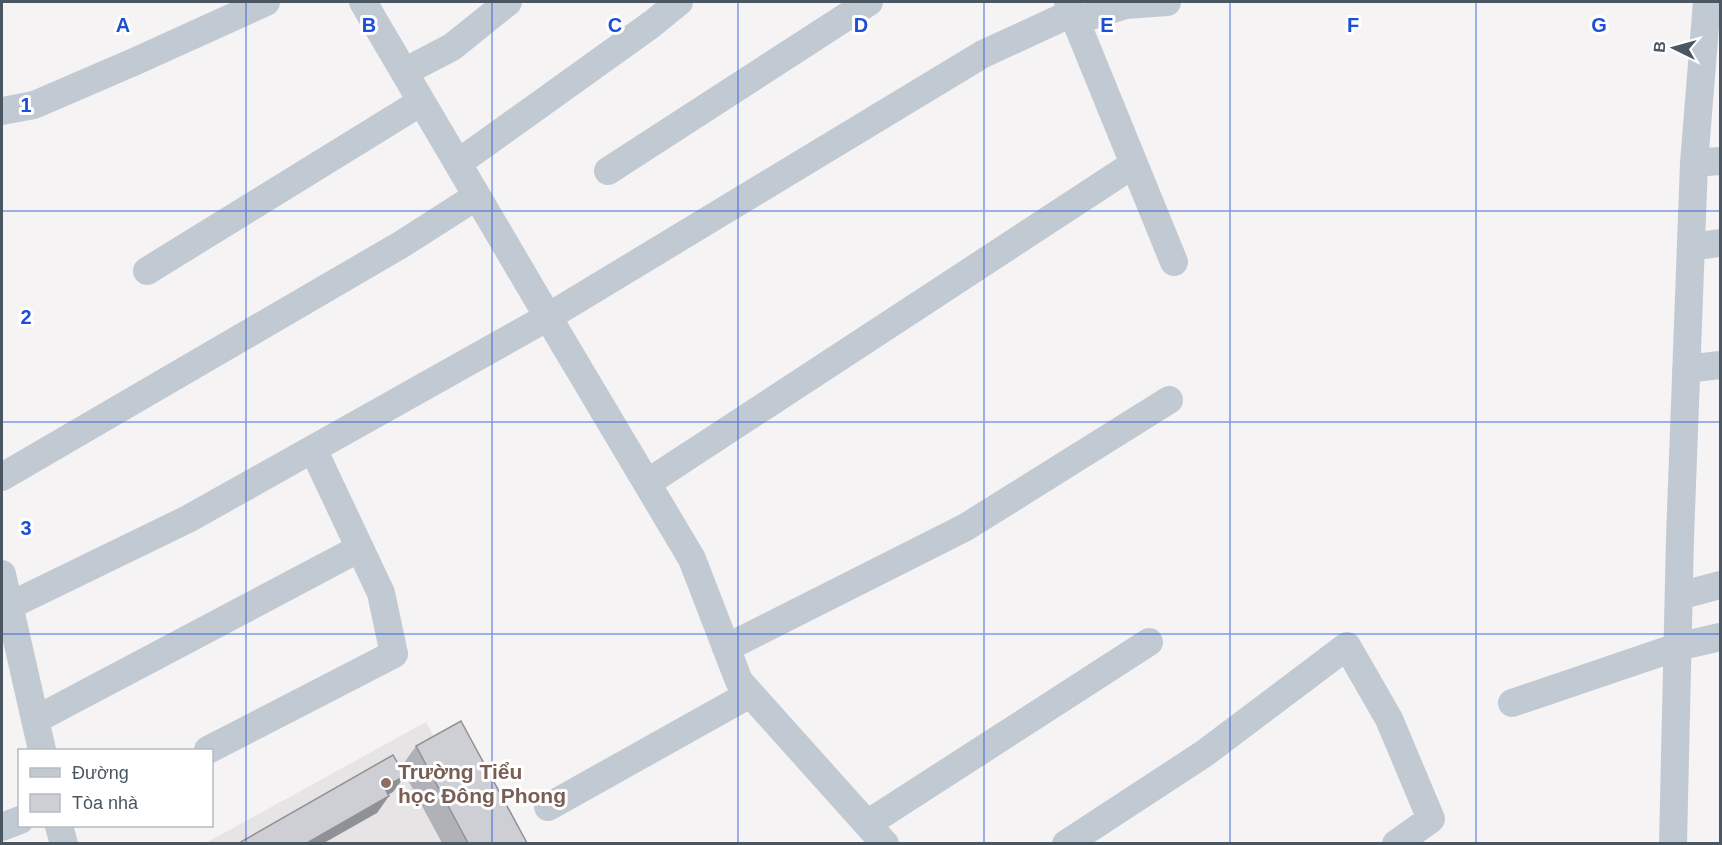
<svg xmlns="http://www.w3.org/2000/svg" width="1722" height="845" viewBox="0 0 1722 845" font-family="Helvetica,sans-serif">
	<rect width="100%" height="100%" fill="#f5f3f3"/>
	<path fill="#e6e4e5" d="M 426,722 L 490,843 L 204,844 Z"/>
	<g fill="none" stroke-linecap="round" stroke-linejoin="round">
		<path stroke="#c1cad2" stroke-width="28" d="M 363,2 L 548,317 L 983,54 L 1072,13
			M 1068,2 L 1174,262
			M 1075,21 L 1126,5 L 1167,2
			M 404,72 L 452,47 L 508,2
			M 2,111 L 34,105 L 136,61 L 266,2
			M 458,163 L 652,24 L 679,2
			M 1694,163 L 1720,161
			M 608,171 L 869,2
			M 1691,247 L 1720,243
			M 147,271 L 421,102
			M 1686,369 L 1720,365
			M 2,477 L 402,244 L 477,196
			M 647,483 L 1134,164
			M 2,574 L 42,750
			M 1679,596 L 1720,585
			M 9,606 L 188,519 L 548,317 L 692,559 L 739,681 L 885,844
			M 726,648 L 966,527 L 1169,400
			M 1512,703 L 1677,647 L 1720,637
			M 35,720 L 360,548
			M 208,750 L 394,654 L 381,593 L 313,449
			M 548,807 L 750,694
			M 867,824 L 1149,642
			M 59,826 L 64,844
			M 2,827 L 20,820
			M 1066,844 L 1205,753 L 1347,646 L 1389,719 L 1431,819 L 1396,844
			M 1673,844 L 1680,538 L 1694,163 L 1707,2"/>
	</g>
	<path fill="#b0b2b7" d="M 416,746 L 527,843 L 442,843 L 401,767 Z"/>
	<path fill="#909195" d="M 405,776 L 393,792 L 372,804 L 384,787 Z
		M 389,796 L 377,813 L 324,843 L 307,843 Z"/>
	<path fill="#cdcfd5" stroke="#909195" stroke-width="1.5" d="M 461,721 L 527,843 L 468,843 L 416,746 Z
		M 393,755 L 405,776 L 384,787 L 389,796 L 307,843 L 239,843 Z"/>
	<path fill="none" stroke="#1d4ed8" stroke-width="1.5" stroke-opacity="0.55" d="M 246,2 L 246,844M 492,2 L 492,844M 738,2 L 738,844M 984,2 L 984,844M 1230,2 L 1230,844M 1476,2 L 1476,844M 2,211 L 1720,211M 2,422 L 1720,422M 2,634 L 1720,634"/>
	<circle fill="#8d6e63" stroke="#fff" stroke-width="2" cx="386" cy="783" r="6"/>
	<g text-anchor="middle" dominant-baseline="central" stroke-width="6" stroke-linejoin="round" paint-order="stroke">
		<g font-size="21" font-weight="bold" fill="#785e54" stroke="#fff" text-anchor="start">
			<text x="398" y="771">Trường Tiểu<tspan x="398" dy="24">học Đông Phong</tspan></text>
		</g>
	</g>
	<g font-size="20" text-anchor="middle" font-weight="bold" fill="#1d4ed8" stroke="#fff" stroke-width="6" stroke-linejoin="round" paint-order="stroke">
		<text x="123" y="32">A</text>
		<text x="369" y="32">B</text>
		<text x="615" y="32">C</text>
		<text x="861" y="32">D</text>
		<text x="1107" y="32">E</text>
		<text x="1353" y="32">F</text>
		<text x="1599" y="32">G</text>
		<text x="26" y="112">1</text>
		<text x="26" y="324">2</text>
		<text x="26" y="535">3</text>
	</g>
	<rect width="1722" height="845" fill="none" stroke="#4a5661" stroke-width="6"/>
	<rect x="18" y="749" width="195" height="78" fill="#ffffff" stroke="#b7bbc0" stroke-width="1.5"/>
	<rect x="30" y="768" width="30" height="9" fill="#c1cad2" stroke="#b7bbc0" stroke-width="1.5"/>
	<text x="72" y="779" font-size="18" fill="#4a5661">Đường</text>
	<rect x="30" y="794" width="30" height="18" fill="#cdcfd5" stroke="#b7bbc0" stroke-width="1.5"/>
	<text x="72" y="809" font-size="18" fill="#4a5661">Tòa nhà</text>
	<g transform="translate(1674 48) rotate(275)" stroke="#ffffff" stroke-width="4.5" paint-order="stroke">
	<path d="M0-4.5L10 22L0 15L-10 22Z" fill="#4a5661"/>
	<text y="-9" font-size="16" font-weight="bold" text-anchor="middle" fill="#4a5661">B</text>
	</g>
</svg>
